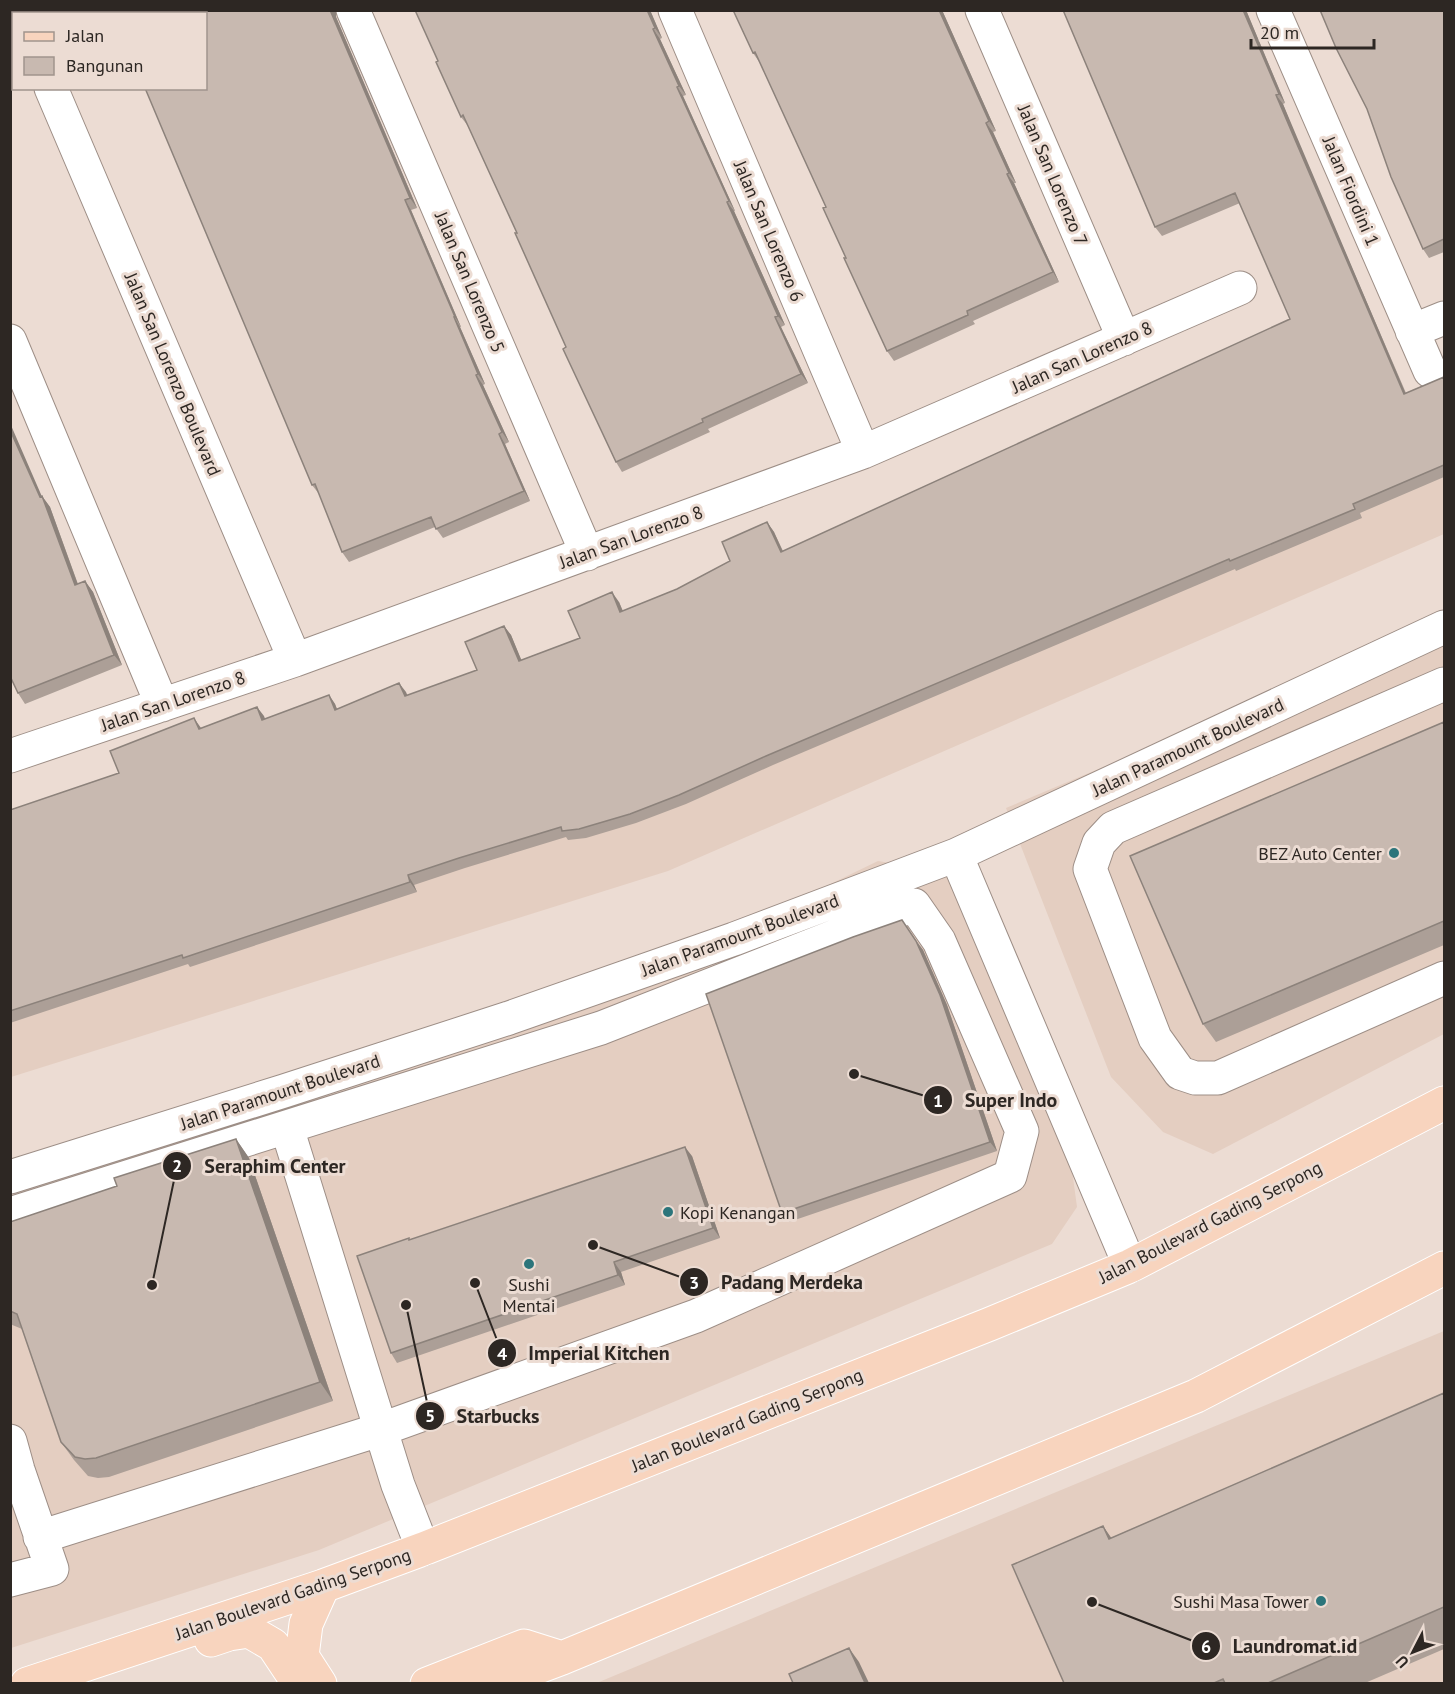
<svg xmlns="http://www.w3.org/2000/svg" width="1455" height="1694" viewBox="0 0 1455 1694" font-family="'PT Sans',sans-serif">
	<rect width="100%" height="100%" fill="#ecdcd3"/>
	<path fill="#e4cec1" d="M 1444,376 L 1444,534 L 668,871 L 11,1077 L 11,919 L 672,711 Z
		M 1444,623 L 1444,1034 L 1213,1154 L 1163,1132 L 1111,1077 L 1006,808 Z
		M 878,861 L 949,873 L 1072,1170 L 1077,1207 L 1052,1244 L 319,1550 L 11,1648 L 10,1170 L 705,945 Z
		M 1444,1331 L 1444,1683 L 595,1684 L 599,1682 Z"/>
	<g fill="none" stroke-linecap="round" stroke-linejoin="round">
		<defs>
			<path id="minor" d="M 18,10 L 19,14
				M 353,10 L 587,554
				M 675,10 L 863,452
				M 982,10 L 1124,339
				M 1273,10 L 1430,371
				M 51,88 L 295,660
				M 1412,331 L 1444,318
				M 10,341 L 162,705
				M 1444,684 L 1113,828 L 1099,843 L 1090,869 L 1155,1038 L 1180,1073 L 1195,1078 L 1218,1078 L 1444,978
				M 10,756 L 295,660 L 863,452 L 1240,288
				M 956,855 L 1130,1266
				M 287,1128 L 398,1485 L 423,1549
				M 10,1177 L 284,1091 L 509,1018 L 734,939 L 956,855 L 1444,627
				M 10,1214 L 601,1028 L 914,905 L 939,941 L 1022,1131 L 1010,1176 L 696,1316 L 382,1429 L 40,1537
				M 10,1441 L 18,1470 L 52,1569 L 10,1580"/>
			<path id="major" d="M 211,1640 L 229,1634 L 249,1631 L 273,1645 L 293,1675 L 296,1684
				M 27,1684 L 323,1586 L 423,1549 L 990,1324 L 1130,1266 L 1444,1103
				M 320,1684 L 302,1656 L 306,1624 L 323,1586
				M 427,1684 L 524,1646 L 562,1658
				M 493,1684 L 562,1658 L 1196,1396 L 1444,1268"/>
		</defs>
		<use href="#minor" stroke="#9d8e86" stroke-width="35"/>
		<use href="#major" stroke="#fff" stroke-width="35"/>
		<use href="#minor" stroke="#fff" stroke-width="33"/>
		<use href="#major" stroke="#f8d4be" stroke-width="33"/>
	</g>
	<path fill="#ac9f97" d="M 650,10 L 662,38 L 660,39 L 686,95 L 683,96 L 735,211 L 734,211 L 785,325 L 781,327 L 808,383 L 708,429 L 710,432 L 622,472 L 616,462 L 517,233 L 468,126 L 461,117 L 438,61 Z
		M 733,10 L 942,10 L 996,131 L 993,132 L 1016,183 L 1014,183 L 1059,282 L 973,321 L 975,324 L 894,361 L 887,351 L 846,258 L 826,207 L 760,63 L 753,53 Z
		M 1063,10 L 1246,10 L 1285,103 L 1283,104 L 1299,145 L 1406,393 L 1444,377 L 1444,477 L 1360,513 L 1362,518 L 1236,571 L 1235,569 L 773,765 L 686,804 L 636,823 L 586,838 L 568,840 L 566,837 L 465,868 L 414,885 L 417,892 L 190,967 L 188,964 L 10,1023 L 10,810 L 119,773 L 201,728 L 257,707 L 265,719 L 329,695 L 335,704 L 337,709 L 399,683 L 407,696 L 477,670 L 504,626 L 511,635 L 521,660 L 580,638 L 619,602 L 623,611 L 677,589 L 730,561 L 767,522 L 774,532 L 783,551 L 1290,319 L 1240,203 L 1162,236 L 1155,227 Z
		M 1444,10 L 1444,252 L 1429,258 L 1423,249 Z
		M 336,17 L 417,208 L 411,210 L 461,327 L 460,327 L 485,384 L 483,385 L 509,442 L 505,444 L 530,501 L 443,538 L 435,527 L 349,562 L 342,552 L 319,494 L 312,485 Z
		M 42,496 L 50,507 L 78,584 L 85,581 L 93,592 L 122,665 L 25,704 L 18,693 Z
		M 1444,722 L 1444,945 L 1216,1042 L 1203,1024 Z
		M 902,920 L 923,950 L 947,1005 L 997,1151 L 789,1222 L 782,1213 Z
		M 236,1139 L 249,1158 L 333,1401 L 109,1477 L 98,1478 L 88,1476 L 74,1460 L 61,1442 L 22,1329 L 10,1324 L 10,1222 L 117,1186 Z
		M 692,1156 L 720,1238 L 621,1272 L 625,1285 L 397,1363 L 391,1353 L 410,1240 Z
		M 1444,1393 L 1444,1649 L 1365,1683 L 1064,1683 L 1103,1526 L 1111,1538 Z"/>
	<path fill="#8c827b" d="M 330,10 L 336,10 L 336,17 L 417,208 L 410,198 Z
		M 647,10 L 650,10 L 662,38 L 655,28 Z
		M 939,10 L 942,10 L 996,131 L 989,121 Z
		M 1243,10 L 1246,10 L 1285,103 L 1279,94 Z
		M 653,29 L 660,39 L 686,95 L 679,86 Z
		M 677,87 L 683,96 L 735,211 L 729,201 Z
		M 1276,95 L 1283,104 L 1410,404 L 1404,394 Z
		M 986,123 L 993,132 L 1016,183 L 1009,173 Z
		M 1007,174 L 1014,183 L 1059,282 L 1053,272 Z
		M 405,200 L 411,210 L 461,327 L 455,317 Z
		M 727,202 L 734,211 L 785,325 L 778,316 Z
		M 454,317 L 460,327 L 485,384 L 478,374 Z
		M 775,317 L 781,327 L 808,383 L 801,374 Z
		M 476,375 L 483,385 L 509,442 L 502,432 Z
		M 10,423 L 43,499 L 42,496 L 50,507 L 82,596 L 75,585 L 40,497 L 10,430 Z
		M 499,434 L 505,444 L 530,501 L 524,491 Z
		M 767,522 L 774,532 L 787,561 L 781,552 Z
		M 85,581 L 93,592 L 122,665 L 114,655 Z
		M 612,592 L 619,602 L 627,622 L 620,612 Z
		M 504,626 L 511,635 L 526,671 L 519,661 Z
		M 399,683 L 406,692 L 412,706 L 405,696 Z
		M 329,695 L 335,704 L 341,720 L 335,710 Z
		M 257,707 L 264,716 L 269,730 L 262,720 Z
		M 194,718 L 201,728 L 205,739 L 199,729 Z
		M 408,875 L 414,885 L 417,892 L 410,882 Z
		M 916,941 L 923,950 L 947,1005 L 997,1151 L 990,1142 Z
		M 236,1139 L 249,1158 L 333,1401 L 320,1382 Z
		M 685,1147 L 692,1156 L 720,1238 L 713,1228 Z
		M 614,1262 L 621,1272 L 625,1285 L 618,1275 Z
		M 1103,1526 L 1126,1559 L 1109,1539 Z
		M 849,1648 L 859,1662 L 869,1683 L 865,1683 Z"/>
	<path fill="#c8b9b0" stroke="#8c827b" stroke-width="1.5" d="M 112,10 L 330,10 L 410,198 L 405,200 L 455,317 L 454,317 L 478,374 L 476,375 L 502,432 L 499,434 L 524,491 L 436,529 L 431,517 L 342,552 L 315,484 L 312,485 L 145,88 L 206,88 L 206,14 L 113,14 Z
		M 415,10 L 647,10 L 655,28 L 653,29 L 679,86 L 677,87 L 729,201 L 727,202 L 778,316 L 775,317 L 801,374 L 702,419 L 703,422 L 616,462 L 563,349 L 566,347 L 515,233 L 517,233 L 463,115 L 461,117 L 436,62 L 438,61 Z
		M 733,10 L 939,10 L 989,121 L 986,123 L 1009,173 L 1007,174 L 1053,272 L 967,311 L 968,315 L 887,351 L 844,258 L 846,258 L 823,208 L 826,207 L 755,52 L 753,53 Z
		M 1063,10 L 1243,10 L 1279,94 L 1276,95 L 1293,135 L 1404,394 L 1444,377 L 1444,465 L 1353,504 L 1355,509 L 1230,561 L 1229,559 L 766,756 L 679,795 L 630,814 L 579,829 L 562,831 L 561,827 L 459,858 L 408,875 L 410,882 L 183,958 L 182,955 L 10,1011 L 10,810 L 119,773 L 110,751 L 194,718 L 199,729 L 257,707 L 262,720 L 329,695 L 335,710 L 399,683 L 405,696 L 477,670 L 465,642 L 504,626 L 519,661 L 580,638 L 568,611 L 612,592 L 620,612 L 677,589 L 730,561 L 722,542 L 767,522 L 781,552 L 1290,319 L 1235,193 L 1155,227 Z
		M 1320,10 L 1444,10 L 1444,239 L 1423,249 L 1391,177 L 1367,109 L 1336,48 Z
		M 10,430 L 40,497 L 42,496 L 75,585 L 85,581 L 114,655 L 18,693 L 10,676 Z
		M 1444,722 L 1444,921 L 1203,1024 L 1130,856 Z
		M 902,920 L 916,941 L 940,995 L 990,1142 L 782,1213 L 706,994 L 853,937 Z
		M 236,1139 L 320,1382 L 96,1458 L 85,1459 L 75,1457 L 61,1442 L 17,1314 L 10,1311 L 10,1222 L 117,1186 L 114,1178 Z
		M 685,1147 L 713,1228 L 614,1262 L 618,1275 L 391,1353 L 357,1256 L 409,1238 L 409,1240 Z
		M 1444,1393 L 1444,1607 L 1268,1683 L 1225,1683 L 1223,1679 L 1214,1683 L 1064,1683 L 1012,1565 L 1103,1526 L 1109,1539 Z
		M 849,1648 L 865,1683 L 793,1683 L 789,1674 Z"/>
	<g fill="#2c757b" stroke="#ecdcd3" stroke-width="2">
		<circle cx="1394" cy="853" r="6"/>
		<circle cx="668" cy="1212" r="6"/>
		<circle cx="529" cy="1264" r="6"/>
		<circle cx="1321" cy="1601" r="6"/>
	</g>
	<g text-anchor="middle" dominant-baseline="central" stroke-width="6" stroke-linejoin="round" paint-order="stroke">
		<g font-size="18" fill="#2d2723" stroke="#ecdcd3">
			<text transform="translate(1053 175) rotate(67)">Jalan San Lorenzo 7</text>
			<text transform="translate(1351 191) rotate(67)">Jalan Fiordini 1</text>
			<text transform="translate(769 231) rotate(67)">Jalan San Lorenzo 6</text>
			<text transform="translate(470 282) rotate(67)">Jalan San Lorenzo 5</text>
			<text transform="translate(1082 357) rotate(-24)">Jalan San Lorenzo 8</text>
			<text transform="translate(173 374) rotate(67)">Jalan San Lorenzo Boulevard</text>
			<text transform="translate(631 537) rotate(-20)">Jalan San Lorenzo 8</text>
			<text transform="translate(173 701) rotate(-19)">Jalan San Lorenzo 8</text>
			<text transform="translate(1188 747) rotate(-25)">Jalan Paramount Boulevard</text>
			<text transform="translate(740 935) rotate(-20)">Jalan Paramount Boulevard</text>
			<text transform="translate(280 1092) rotate(-18)">Jalan Paramount Boulevard</text>
			<text transform="translate(1210 1222) rotate(-27)">Jalan Boulevard Gading Serpong</text>
			<text transform="translate(747 1420) rotate(-22)">Jalan Boulevard Gading Serpong</text>
			<text transform="translate(293 1594) rotate(-19)">Jalan Boulevard Gading Serpong</text>
		</g>
		<g font-size="18" fill="#2d2723" stroke="#ecdcd3" text-anchor="end">
			<text x="1382" y="853">BEZ Auto Center</text>
			<text x="680" y="1212" text-anchor="start">Kopi Kenangan</text>
			<text x="529" y="1284" text-anchor="middle">Sushi<tspan x="529" dy="21">Mentai</tspan></text>
			<text x="1309" y="1601">Sushi Masa Tower</text>
		</g>
	</g>
	<path fill="none" stroke="#2d2723" stroke-width="2" d="M854 1074L938 1100M152 1285L177 1166M593 1245L694 1282M475 1283L502 1353M406 1305L430 1416M1092 1602L1206 1646"/>
	<g fill="#2d2723" stroke="#ecdcd3" stroke-width="2">
		<circle cx="854" cy="1074" r="6"/>
		<circle cx="152" cy="1285" r="6"/>
		<circle cx="593" cy="1245" r="6"/>
		<circle cx="475" cy="1283" r="6"/>
		<circle cx="406" cy="1305" r="6"/>
		<circle cx="1092" cy="1602" r="6"/>
		<circle cx="938" cy="1100" r="15"/>
		<circle cx="177" cy="1166" r="15"/>
		<circle cx="694" cy="1282" r="15"/>
		<circle cx="502" cy="1353" r="15"/>
		<circle cx="430" cy="1416" r="15"/>
		<circle cx="1206" cy="1646" r="15"/>
	</g>
	<g font-size="18" text-anchor="middle" font-weight="bold" fill="#fff">
		<text x="938" y="1107">1</text>
		<text x="177" y="1172">2</text>
		<text x="694" y="1289">3</text>
		<text x="502" y="1360">4</text>
		<text x="430" y="1422">5</text>
		<text x="1206" y="1653">6</text>
	</g>
	<g font-size="20" text-anchor="middle" font-weight="bold" fill="#2d2723" stroke="#ecdcd3" stroke-width="6" stroke-linejoin="round" paint-order="stroke">
		<text x="1011" y="1107">Super Indo</text>
		<text x="275" y="1173">Seraphim Center</text>
		<text x="792" y="1289">Padang Merdeka</text>
		<text x="599" y="1360">Imperial Kitchen</text>
		<text x="498" y="1423">Starbucks</text>
		<text x="1295" y="1653">Laundromat.id</text>
	</g>
	<rect width="1455" height="1694" fill="none" stroke="#2d2723" stroke-width="24"/>
	<rect x="12" y="12" width="195" height="78" fill="#ecdcd3" stroke="#a0948d" stroke-width="1.5"/>
	<rect x="24" y="32" width="30" height="9" fill="#f8d4be" stroke="#a0948d" stroke-width="1.5"/>
	<text x="66" y="42" font-size="18" fill="#2d2723">Jalan</text>
	<rect x="24" y="57" width="30" height="18" fill="#c8b9b0" stroke="#a0948d" stroke-width="1.5"/>
	<text x="66" y="72" font-size="18" fill="#2d2723">Bangunan</text>
	<g transform="translate(1413 1652) rotate(228)" stroke="#ecdcd3" stroke-width="4.5" paint-order="stroke">
	<path d="M0-4.5L10 22L0 15L-10 22Z" fill="#2d2723"/>
	<text y="-9" font-size="16" font-weight="bold" text-anchor="middle" fill="#2d2723">U</text>
	</g>
	<path d="M1251 39v9h123v-9" fill="none" stroke="#2d2723" stroke-width="3"/>
	<text x="1260" y="39" font-size="18" fill="#2d2723" stroke="#ecdcd3" stroke-width="4.5" paint-order="stroke">20 m</text>
</svg>
